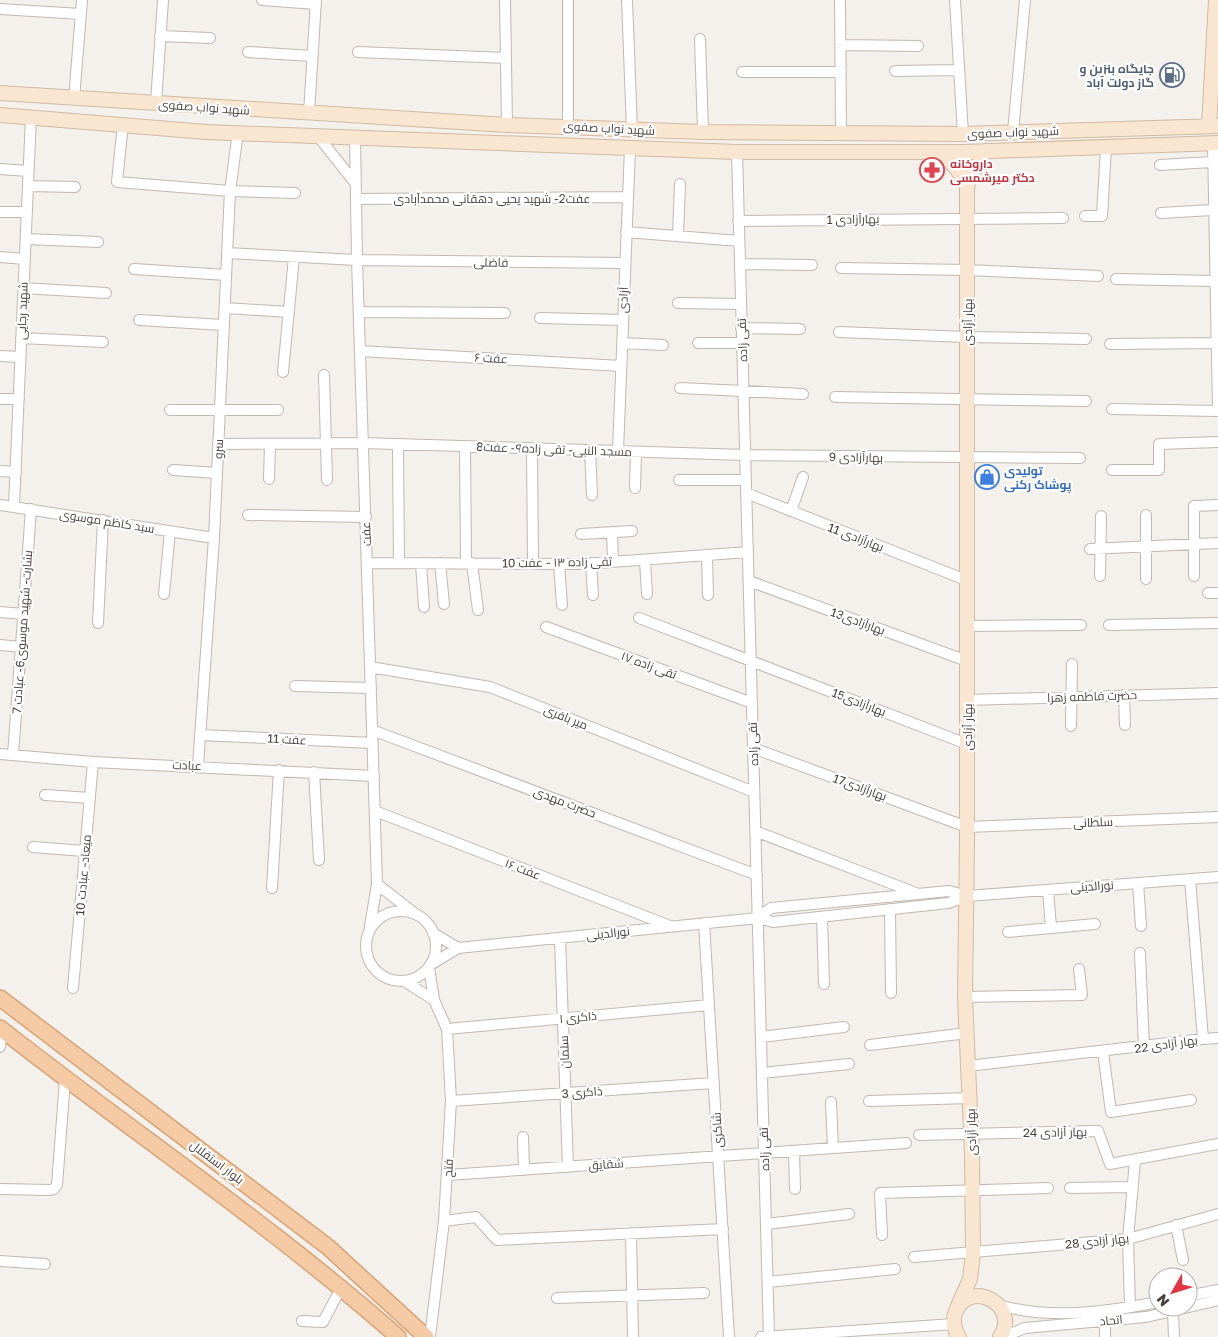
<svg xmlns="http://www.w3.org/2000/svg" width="1218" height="1337" viewBox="0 0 1218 1337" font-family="'Golos Text',Cairo,sans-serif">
	<rect width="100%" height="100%" fill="#f4f0ec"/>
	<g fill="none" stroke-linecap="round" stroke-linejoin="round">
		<defs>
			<path id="street" d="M 262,0 L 316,4
				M 505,0 L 507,125
				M 627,0 L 632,130
				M 840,0 L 841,132
				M 955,0 L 963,134
				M 0,9 L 81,14
				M 160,36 L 210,38
				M 700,39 L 703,132
				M 840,45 L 918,46
				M 248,52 L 312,56
				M 358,52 L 506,58
				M 895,71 L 959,70
				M 742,72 L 841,72
				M 74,99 L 82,0
				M 156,103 L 163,0
				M 309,114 L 316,0
				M 123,124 L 117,182 L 230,191 L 295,193
				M 568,126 L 568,0
				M 1013,132 L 1025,0
				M 317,135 L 356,184
				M 355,137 L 357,260 L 377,884 L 369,932
				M 1213,143 L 1218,411
				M 737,152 L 769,1337
				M 1160,165 L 1212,162
				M 0,169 L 28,171
				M 28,186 L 75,187
				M 356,199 L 627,197
				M 0,212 L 27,212
				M 1161,213 L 1212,210
				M 1085,216 L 1102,216 L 1106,148
				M 738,221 L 1063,218
				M 626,232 L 739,241
				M 678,235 L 680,184
				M 26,239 L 98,242
				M 227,253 L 357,260 L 625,263
				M 0,257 L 25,259
				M 740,264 L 812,265
				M 841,268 L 967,270 L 1098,276
				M 134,269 L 226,275
				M 1116,279 L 1214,281
				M 23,288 L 106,293
				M 678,303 L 741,304
				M 225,308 L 289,312
				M 359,312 L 505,313
				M 540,318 L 623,320
				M 139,320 L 223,325
				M 741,328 L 800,329
				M 839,332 L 967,337 L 1086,339
				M 21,338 L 103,342
				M 622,343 L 663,345
				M 698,343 L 742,343
				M 1110,344 L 1218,343
				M 360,351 L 621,366
				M 0,356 L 20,357
				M 283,372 L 294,257
				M 324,375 L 327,480
				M 680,388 L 803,394
				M 835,397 L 1086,401
				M 0,399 L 19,399
				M 1112,409 L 1217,411
				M 170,410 L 278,410
				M 218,444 L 363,443 L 745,455 L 1080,458
				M 398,444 L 399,563
				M 465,446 L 466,563
				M 532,448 L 533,564
				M 590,450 L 592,495
				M 618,451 L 630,148
				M 173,470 L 217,473
				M 1112,470 L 1159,470 L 1159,444 L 1218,442
				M 0,471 L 16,472
				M 269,479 L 270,444
				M 679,480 L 746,480
				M 635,488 L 636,452
				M 746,493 L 966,580
				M 0,505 L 214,538
				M 14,505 L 31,117
				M 791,511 L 803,477
				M 248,515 L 366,517
				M 612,532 L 613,562
				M 581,534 L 632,531
				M 1090,549 L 1218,543
				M 707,555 L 708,595
				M 645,560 L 647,594
				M 367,563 L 584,564 L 748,552
				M 421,563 L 424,607
				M 440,563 L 444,604
				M 472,563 L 478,610
				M 591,563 L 593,595
				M 559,564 L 562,605
				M 1100,576 L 1101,516
				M 1194,576 L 1194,506 L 1218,505
				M 1146,579 L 1146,515
				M 749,581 L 967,661
				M 1208,593 L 1218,593
				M 164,594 L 170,531
				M 0,612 L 23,614
				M 639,618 L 967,744
				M 98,623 L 103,520
				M 1109,625 L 1218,623
				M 967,626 L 1081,625
				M 546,627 L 752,703
				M 0,645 L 21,647
				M 370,667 L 490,687 L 754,792
				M 295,686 L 371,688
				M 1124,695 L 1125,725
				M 967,700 L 1218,693
				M 1071,726 L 1072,664
				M 372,730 L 757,875
				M 200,735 L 373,743
				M 753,748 L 967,827 L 1218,817
				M 0,754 L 93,762 L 374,776
				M 13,755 L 31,509
				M 198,766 L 214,538 L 230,191 L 238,132
				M 314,772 L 319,860
				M 45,795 L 90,798
				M 375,811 L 670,926
				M 755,831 L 916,893
				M 33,847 L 84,851
				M 1138,883 L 1141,926
				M 377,884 L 414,913
				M 272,888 L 279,770
				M 1048,890 L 1051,928
				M 890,909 L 891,993
				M366 946a35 35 0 1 1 70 0a35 35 0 1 1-70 0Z
				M 822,917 L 824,984
				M 758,918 L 771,908 L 949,891 L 967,896
				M 704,923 L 729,1337
				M 1008,932 L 1095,924
				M 433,933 L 458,948
				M 560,938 L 568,1167
				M 1140,953 L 1144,1047
				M 430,965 L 458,948 L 758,918 L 773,922 L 948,903 L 967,896 L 1218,877
				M 429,967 L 434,1000 L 447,1029 L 451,1101 L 444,1221 L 430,1337
				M 404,981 L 434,1000
				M 73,988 L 93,762
				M 965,997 L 1082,995 L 1079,969
				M 447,1029 L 709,1005
				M 761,1037 L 844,1027
				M 1203,1039 L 1218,1038
				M 870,1045 L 967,1033
				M 0,1047 L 2,1030
				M 1103,1052 L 1111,1112 L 1191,1100
				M 968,1066 L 1203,1039 L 1190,879
				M 762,1073 L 849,1064
				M 451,1101 L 714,1083
				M 869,1101 L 970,1098
				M 831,1102 L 833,1148
				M 919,1135 L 1098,1131 L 1110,1164 L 1218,1144
				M 523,1137 L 524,1170
				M 794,1151 L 795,1189
				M 448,1175 L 906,1143
				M 1070,1188 L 1133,1187
				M 0,1189 L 50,1190 L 54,1189 L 57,1185 L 65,1080
				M 444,1221 L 476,1217 L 497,1240 L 723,1229
				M 767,1224 L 849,1214
				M 1176,1225 L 1183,1260
				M 631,1233 L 633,1337
				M 882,1235 L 880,1193 L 1048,1188
				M 914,1257 L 1128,1239 L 1218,1214
				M 0,1261 L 45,1264
				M 768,1282 L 895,1269
				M 1188,1296 L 1218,1290
				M 557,1298 L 704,1293
				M 999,1305 C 1050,1320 1107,1312 1158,1302
				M 1130,1307 L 1128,1239 L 1135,1161
				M 1173,1311 L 1174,1337
				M 302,1321 L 323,1322 L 341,1288
				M 761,1337 L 954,1324
				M 1003,1337 L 1025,1328 L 1146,1317 L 1218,1300
				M 1105,1337 L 1105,1321"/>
			<path id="secondary" d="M 0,93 L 507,125 L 703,132 L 963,134 L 1218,126
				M 0,115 L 206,132 L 737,152 L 963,152 L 1218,143
				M 1209,126 L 1216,0
				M 940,152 L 956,168 L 967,185
				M 958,1306 L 970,1279 L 973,1253 L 972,1155 L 965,997 L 967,841 L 967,185 L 985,151
				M 959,1337 C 954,1329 952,1320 956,1311 C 971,1278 1021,1306 1000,1337"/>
			<path id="primary" d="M 0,998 L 328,1247 L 426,1337
				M 0,1028 C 132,1132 273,1226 398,1337"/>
		</defs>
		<use href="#street" stroke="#c2b8b2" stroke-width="12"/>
		<use href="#secondary" stroke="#d1baa2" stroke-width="16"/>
		<use href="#primary" stroke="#d8a476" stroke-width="18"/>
		<use href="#street" stroke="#fff" stroke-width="10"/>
		<use href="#secondary" stroke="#f9e6d1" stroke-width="14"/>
		<use href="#primary" stroke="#f4cba5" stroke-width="15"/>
	</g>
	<defs>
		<symbol id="fuel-ring" viewBox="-11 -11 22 22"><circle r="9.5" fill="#fff" stroke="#5c6f8a" stroke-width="1.5"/><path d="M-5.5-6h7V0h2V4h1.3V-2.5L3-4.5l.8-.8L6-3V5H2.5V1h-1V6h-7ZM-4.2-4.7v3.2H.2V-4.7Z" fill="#5c6f8a"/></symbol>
		<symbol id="pharmacy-ring" viewBox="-11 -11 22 22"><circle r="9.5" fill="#fff" stroke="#e0444e" stroke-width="1.5"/><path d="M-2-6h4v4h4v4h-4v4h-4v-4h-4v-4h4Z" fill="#e0444e"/></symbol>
		<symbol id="shop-ring" viewBox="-11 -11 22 22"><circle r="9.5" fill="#fff" stroke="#3f7fe0" stroke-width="1.5"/><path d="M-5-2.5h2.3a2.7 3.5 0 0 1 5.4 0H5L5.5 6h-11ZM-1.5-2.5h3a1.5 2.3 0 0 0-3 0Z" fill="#3f7fe0"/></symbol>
	</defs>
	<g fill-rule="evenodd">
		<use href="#fuel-ring" x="1158" y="61" width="28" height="28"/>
		<use href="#pharmacy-ring" x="918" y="156" width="28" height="28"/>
		<use href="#shop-ring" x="973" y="463" width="28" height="28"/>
	</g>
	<g text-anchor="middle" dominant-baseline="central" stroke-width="4.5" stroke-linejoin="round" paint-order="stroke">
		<g font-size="12" font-weight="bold" fill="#4e5e75" stroke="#fff" text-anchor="end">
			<text x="1154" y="68">جایگاه بنزین و<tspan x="1154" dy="14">گاز دولت آباد</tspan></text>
		</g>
		<g font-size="12" fill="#483f3a" stroke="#fff">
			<text transform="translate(204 107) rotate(4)">شهید نواب صفوی</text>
			<text transform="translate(609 128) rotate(3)">شهید نواب صفوی</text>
			<text transform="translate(1013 132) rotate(-2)">شهید نواب صفوی</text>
			<text x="492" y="198">عفت2- شهید یحیی دهقانی محمدآبادی</text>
			<text transform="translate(853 219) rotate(-1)">بهارآزادی 1</text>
			<text transform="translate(491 262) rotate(1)">فاضلی</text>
			<text transform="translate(623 300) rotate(-88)">آزادی</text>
			<text transform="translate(22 311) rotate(-88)">شهید رجایی</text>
			<text transform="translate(967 322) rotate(-90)">بهار آزادی</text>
			<text transform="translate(742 340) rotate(-92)">تقی زاده</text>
			<text transform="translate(491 358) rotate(3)">عفت ۶</text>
			<text transform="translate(218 449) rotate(-88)">سرو</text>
			<text transform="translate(554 449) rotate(2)">مسجد النبی- تقی زاده۹- عفت8</text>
			<text transform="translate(856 457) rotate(1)">بهارآزادی 9</text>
			<text transform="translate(107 521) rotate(9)">سید کاظم موسوی</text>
			<text transform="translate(366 534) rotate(-92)">عفت</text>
			<text transform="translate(856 537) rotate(21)">بهارآزادی 11</text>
			<text transform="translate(557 562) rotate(-1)">تقی زاده ۱۳ - عفت 10</text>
			<text transform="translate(858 621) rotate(20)">بهارآزادی13</text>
			<text transform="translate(22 632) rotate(-86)">بشارت- شهید موسوی6- عبادت 7</text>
			<text transform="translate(649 665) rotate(20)">تقی زاده ۱۷</text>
			<text transform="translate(1092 696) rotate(-2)">حضرت فاطمه زهرا</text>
			<text transform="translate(859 702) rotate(21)">بهارآزادی15</text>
			<text transform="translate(566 717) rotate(22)">میر بافری</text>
			<text transform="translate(967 727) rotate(-90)">بهار آزادی</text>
			<text transform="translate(287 739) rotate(3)">عفت 11</text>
			<text transform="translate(753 744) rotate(-92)">تقی زاده</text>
			<text transform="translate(187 765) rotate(2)">عبادت</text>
			<text transform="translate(860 787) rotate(20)">بهارآزادی17</text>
			<text transform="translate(565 802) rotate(21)">حضرت مهدی</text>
			<text transform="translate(1093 822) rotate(-2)">سلطانی</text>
			<text transform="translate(523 869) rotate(21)">عفت ۱۶</text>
			<text transform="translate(83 875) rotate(-85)">میعاد- عبادت 10</text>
			<text transform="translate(1092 886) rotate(-4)">نورالدینی</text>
			<text transform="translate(608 933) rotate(-6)">نورالدینی</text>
			<text transform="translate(578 1017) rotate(-5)">ذاکری ۱</text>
			<text transform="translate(1166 1044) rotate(-8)">بهار آزادی 22</text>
			<text transform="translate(564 1052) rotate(-92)">سلمان</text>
			<text transform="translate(582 1092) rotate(-4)">ذاکری 3</text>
			<text transform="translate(717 1130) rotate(-93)">شاکری</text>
			<text transform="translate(971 1132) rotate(-92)">بهار آزادی</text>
			<text transform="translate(1055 1132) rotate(-1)">بهار آزادی 24</text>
			<text transform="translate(764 1149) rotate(-92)">تقی زاده</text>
			<text transform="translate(217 1162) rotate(37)">بلوار استقلال</text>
			<text transform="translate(606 1164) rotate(-4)">شقایق</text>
			<text transform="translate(448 1168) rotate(-87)">فتح</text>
			<text transform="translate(1097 1241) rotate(-6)">بهار آزادی 28</text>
			<text transform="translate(1111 1320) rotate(-5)">اتحاد</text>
		</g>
		<g font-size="12" font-weight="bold" fill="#be3a42" stroke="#fff" text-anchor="start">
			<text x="950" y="163">داروخانه<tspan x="950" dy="14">دکتر میرشمسی</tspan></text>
		</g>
		<g font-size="12" font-weight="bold" fill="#366cbe" stroke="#fff" text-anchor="start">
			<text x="1004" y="470">تولیدی<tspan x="1004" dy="14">پوشاک رکنی</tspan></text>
		</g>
	</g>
	<g transform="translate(1173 1292) rotate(231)"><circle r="24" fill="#ffffff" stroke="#b6b2b0"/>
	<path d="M0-4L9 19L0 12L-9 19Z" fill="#e33441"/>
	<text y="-8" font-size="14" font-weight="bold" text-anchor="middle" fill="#483f3a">N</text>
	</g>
</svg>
